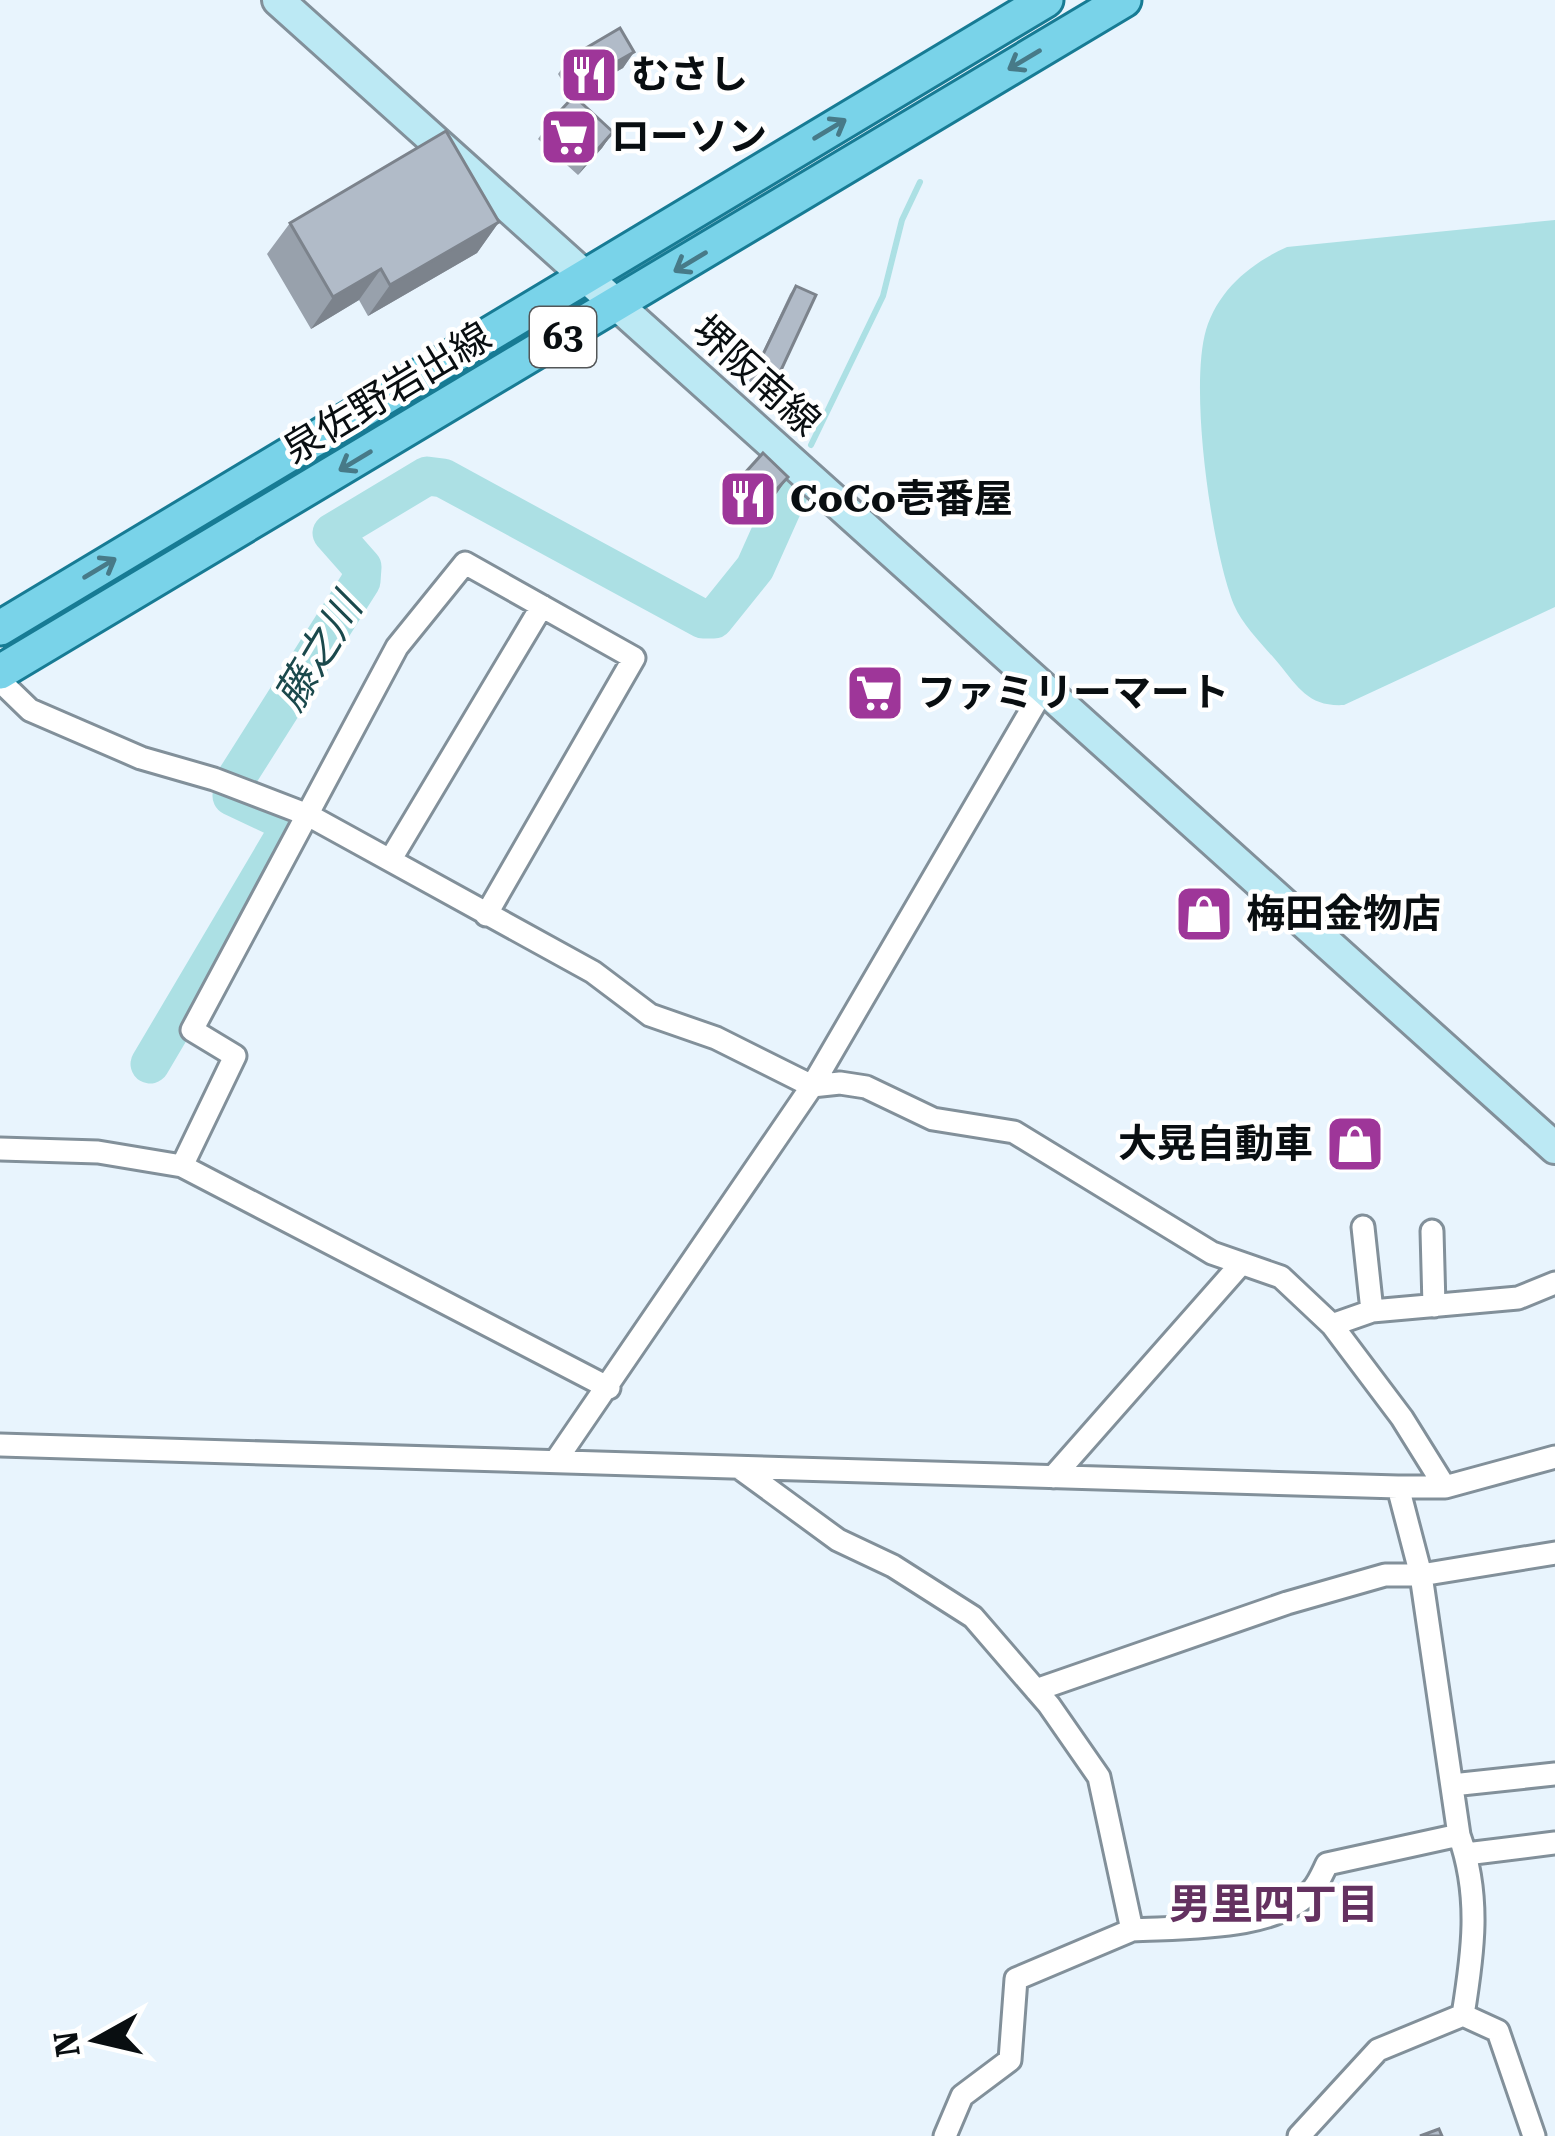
<svg xmlns="http://www.w3.org/2000/svg" width="1555" height="2136" viewBox="0 0 1555 2136" font-family="'Roboto Serif','Noto Sans JP',serif">
	<rect width="100%" height="100%" fill="#e8f4fd"/>
	<path fill="#ace0e4" d="M 1555,220 L 1555,607 L 1344,705 C 1310,707 1299,689 1279,664 C 1264,646 1243,626 1234,605 C 1211,547 1189,389 1206,330 C 1218,290 1251,263 1287,247 Z"/>
	<g fill="none" stroke-linecap="round" stroke-linejoin="round">
		<path stroke="#ace0e4" stroke-width="6" d="M 811,445 L 883,296 L 902,220 L 920,182"/>
		<path stroke="#ace0e4" stroke-width="39" d="M 150,1064 L 287,832 L 285,821 L 232,796 L 237,777 L 361,581 L 362,567 L 332,533 L 427,476 L 443,478 L 703,619 L 714,619 L 755,568 L 789,492"/>
		<defs>
			<path id="minor" d="M 0,681 L 30,710 L 141,758 L 214,779 L 308,815 L 593,972 L 650,1015 L 716,1038 L 812,1086 L 840,1083 L 866,1087 L 933,1119 L 1014,1132 L 1212,1253 L 1281,1277 L 1332,1325 L 1402,1418 L 1445,1487
				M 392,857 L 542,606
				M 0,1149 L 98,1152 L 182,1166 L 609,1388
				M 182,1166 L 235,1056 L 192,1030 L 397,647 L 465,563 L 634,658 L 486,915
				M 1363,1227 L 1372,1311
				M 1432,1231 L 1434,1306
				M 1332,1325 L 1372,1311 L 1518,1298 L 1555,1283
				M 0,1445 L 1398,1487 L 1445,1487 L 1555,1457
				M 557,1459 L 812,1086 L 1043,690
				M 741,1469 L 838,1540 L 893,1566 L 973,1617 L 1049,1705 L 1099,1777 L 1132,1930 L 1016,1979 L 1010,2060 L 962,2096 L 945,2136
				M 1053,1477 L 1240,1265
				M 1398,1487 L 1421,1575 L 1459,1835 C 1481,1896 1473,1953 1463,2015
				M 1036,1690 L 1287,1603 L 1385,1575 L 1421,1575 L 1555,1553
				M 1452,1785 L 1555,1774
				M 1466,1854 L 1555,1843
				M 1132,1930 C 1183,1927 1279,1931 1313,1889 C 1319,1882 1323,1872 1327,1864 L 1459,1835
				M 1299,2136 L 1378,2050 L 1463,2015 L 1498,2031 L 1534,2136"/>
			<path id="secondary" d="M 278,0 L 1555,1148"/>
			<path id="primary" d="M 0,628 L 1046,0
				M 0,672 L 1124,0"/>
		</defs>
		<use href="#minor" stroke="#82909a" stroke-width="27"/>
		<use href="#secondary" stroke="#82909a" stroke-width="36"/>
		<use href="#primary" stroke="#177b94" stroke-width="39"/>
		<use href="#minor" stroke="#fff" stroke-width="21"/>
		<use href="#secondary" stroke="#bce9f4" stroke-width="30"/>
		<use href="#primary" stroke="#79d3e9" stroke-width="33"/>
	</g>
	<path fill="#98a1ac" d="M 634,52 L 623,68 L 572,97 L 558,74 L 569,58 Z
		M 549,123 L 613,132 L 602,148 L 578,175 L 538,139 Z
		M 499,222 L 477,253 L 368,316 L 359,300 L 311,329 L 267,254 L 290,223 Z
		M 796,286 L 775,383 L 769,391 L 749,381 L 790,294 Z
		M 788,477 L 777,493 L 749,523 L 724,500 L 735,484 Z"/>
	<path fill="#7c838c" d="M 634,52 L 623,68 L 572,97 L 583,81 Z
		M 613,132 L 602,148 L 578,175 L 589,159 Z
		M 499,222 L 477,253 L 368,316 L 390,285 Z
		M 381,269 L 359,300 L 311,329 L 333,297 Z
		M 788,477 L 777,493 L 749,523 L 760,507 Z"/>
	<path fill="#b1bbc8" stroke="#7c838c" stroke-width="3" d="M 620,28 L 634,52 L 583,81 L 569,58 Z
		M 574,96 L 613,132 L 589,159 L 549,123 Z
		M 446,131 L 499,222 L 390,285 L 381,269 L 333,297 L 290,223 Z
		M 796,286 L 816,295 L 775,383 L 754,373 Z
		M 763,453 L 788,477 L 760,507 L 735,484 Z
		M 1439,2129 L 1442,2136 L 1420,2136 Z"/>
	<defs><path id="oneway-shaft" d="M-6 0H5M1.5-3L5.5 0L1.5 3" fill="none" stroke-width="1.6" stroke-linecap="round" stroke-linejoin="round" transform="scale(3)"/></defs>
	<g stroke="#477a88">
		<use href="#oneway-shaft" transform="translate(1024 60) rotate(149)"/>
		<use href="#oneway-shaft" transform="translate(830 129) rotate(-31)"/>
		<use href="#oneway-shaft" transform="translate(690 262) rotate(149)"/>
		<use href="#oneway-shaft" transform="translate(355 461) rotate(149)"/>
		<use href="#oneway-shaft" transform="translate(100 568) rotate(-31)"/>
	</g>
	<defs>
		<symbol id="restaurant-square" viewBox="-11 -11 22 22"><rect x="-9" y="-9" width="18" height="18" rx="4" fill="#9e3699" stroke="#fff"/><path d="M-5-6h1v4h1v-4h1v4h1v-4h1v5L-1.5 .5V6h-2V.5L-5-1ZM5-6V6H3V1.5H1.5Q1.5-4 5-6Z" fill="#fff"/></symbol>
		<symbol id="supermarket-square" viewBox="-11 -11 22 22"><rect x="-9" y="-9" width="18" height="18" rx="4" fill="#9e3699" stroke="#fff"/><path d="M-6-5.5h2.5l.6 2H6L4.5 2H-2.5L-4.4-4H-6ZM-1.5 3.2a1.3 1.3 0 1 0 .1 0ZM3 3.2a1.3 1.3 0 1 0 .1 0Z" fill="#fff"/></symbol>
		<symbol id="shop-square" viewBox="-11 -11 22 22"><rect x="-9" y="-9" width="18" height="18" rx="4" fill="#9e3699" stroke="#fff"/><path d="M-5-2.5h2.3a2.7 3.5 0 0 1 5.4 0H5L5.5 6h-11ZM-1.5-2.5h3a1.5 2.3 0 0 0-3 0Z" fill="#fff"/></symbol>
	</defs>
	<g fill-rule="evenodd">
		<use href="#restaurant-square" x="556" y="42" width="66" height="66"/>
		<use href="#supermarket-square" x="536" y="104" width="66" height="66"/>
		<use href="#restaurant-square" x="715" y="466" width="66" height="66"/>
		<use href="#supermarket-square" x="842" y="660" width="66" height="66"/>
		<use href="#shop-square" x="1171" y="881" width="66" height="66"/>
		<use href="#shop-square" x="1322" y="1111" width="66" height="66"/>
	</g>
	<g text-anchor="middle" dominant-baseline="central" stroke-width="9" stroke-linejoin="round" paint-order="stroke">
		<rect fill="#fff" stroke="#535658" stroke-width="3" x="530" y="307" width="66" height="60" rx="9"/>
		<g font-size="36" font-weight="bold" fill="#090e11">
			<text x="563" y="337">63</text>
		</g>
		<g font-size="39" font-weight="bold" fill="#090e11" stroke="#fff" text-anchor="start">
			<text x="631" y="75">むさし</text>
			<text x="611" y="137">ローソン</text>
			<text x="790" y="499">CoCo壱番屋</text>
			<text x="917" y="693">ファミリーマート</text>
			<text x="1246" y="914">梅田金物店</text>
			<text x="1313" y="1144" text-anchor="end">大晃自動車</text>
		</g>
		<g font-size="39" fill="#090e11" stroke="#fff">
			<text transform="translate(756 376) rotate(42)">堺阪南線</text>
			<text transform="translate(387 393) rotate(-31)">泉佐野岩出線</text>
		</g>
		<g font-size="42" font-style="italic" fill="#1b494c" stroke="#fff">
			<text transform="translate(318 652) rotate(-59)">藤之川</text>
		</g>
		<g font-size="42" font-weight="bold" fill="#643160" stroke="#fff">
			<text x="1274" y="1904">男里四丁目</text>
		</g>
	</g>
	<g transform="translate(96 2040) rotate(262)" stroke="#ffffff" stroke-width="9" paint-order="stroke">
	<path d="M0-9L21 45L0 30L-21 45Z" fill="#090e11"/>
	<text y="-18" font-size="33" font-weight="bold" text-anchor="middle" fill="#090e11">N</text>
	</g>
</svg>
